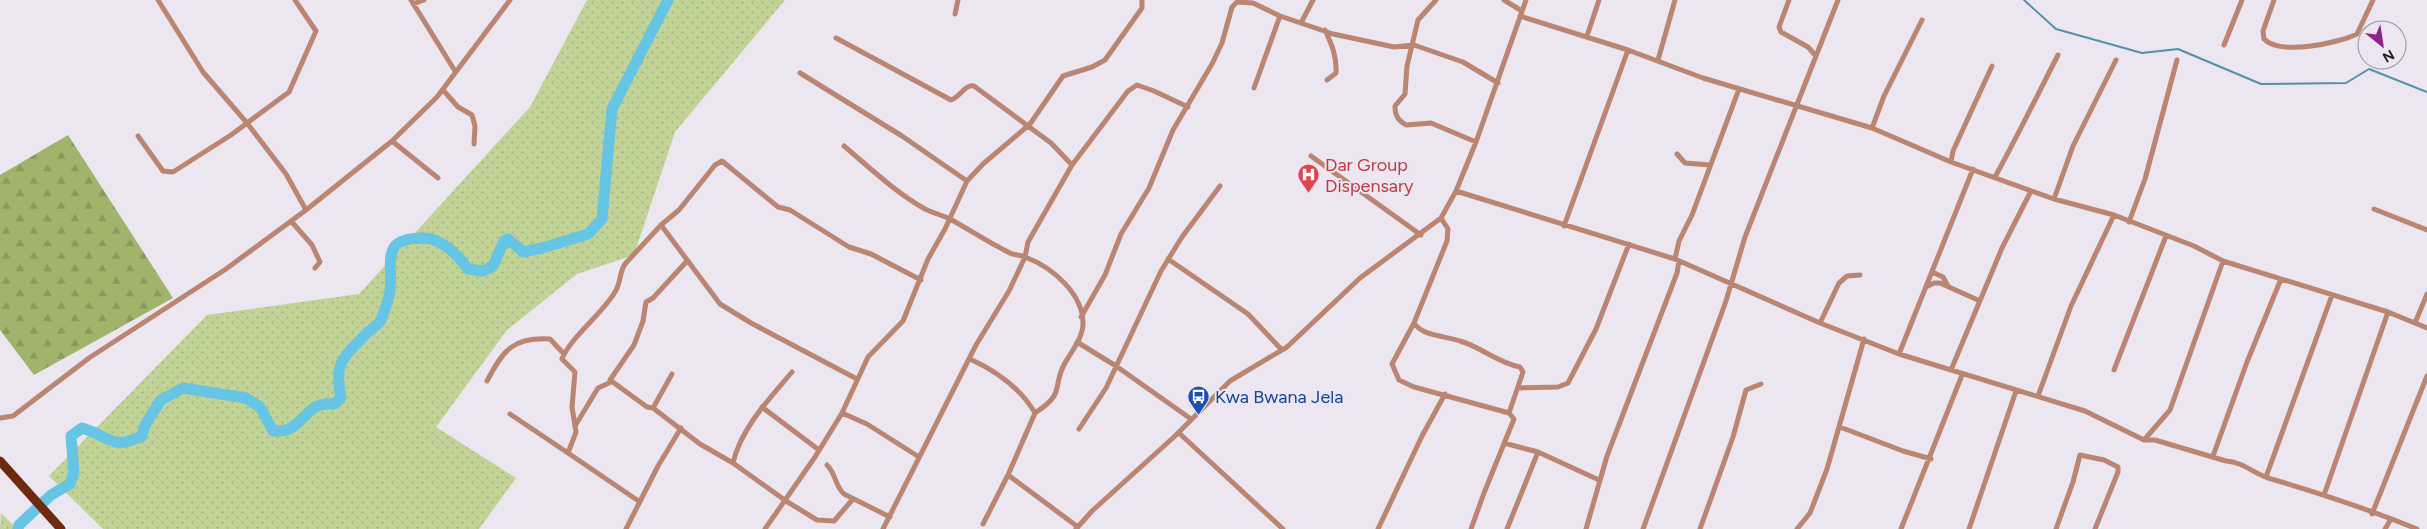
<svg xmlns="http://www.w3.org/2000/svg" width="2427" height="529" viewBox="0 0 2427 529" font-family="Figtree,sans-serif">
	<defs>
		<pattern id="grass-dots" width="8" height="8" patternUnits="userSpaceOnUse" patternTransform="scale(1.25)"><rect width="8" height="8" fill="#c1d396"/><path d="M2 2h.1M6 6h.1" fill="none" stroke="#a5b581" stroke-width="1.8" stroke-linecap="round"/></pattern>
		<pattern id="forest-firs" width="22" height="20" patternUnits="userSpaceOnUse" patternTransform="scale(1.25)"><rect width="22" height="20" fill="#a0b46c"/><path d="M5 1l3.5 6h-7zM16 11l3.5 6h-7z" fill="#899a5d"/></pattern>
	</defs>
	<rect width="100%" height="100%" fill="#ece6f0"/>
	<path fill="url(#grass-dots)" d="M 587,0 L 785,0 L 675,132 L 634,255 L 577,274 L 507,330 L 436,427 L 516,478 L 479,529 L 103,529 L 49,476 L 207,315 L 359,294 L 530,107 Z
		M 1,513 L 17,529 L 0,529 Z"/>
	<path fill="url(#forest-firs)" d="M 68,135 L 173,298 L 34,375 L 0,330 L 0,175 Z"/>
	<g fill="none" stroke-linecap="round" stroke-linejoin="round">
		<path stroke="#5192a9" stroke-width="2" d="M 2024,0 L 2056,29 L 2142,53 L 2178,49 L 2261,84 L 2346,83 L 2369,69 L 2427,92"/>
		<path stroke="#66c4e4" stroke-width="11" d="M 18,529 L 19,525 L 51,495 L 70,484 L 74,472 L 71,436 L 82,428 C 110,436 111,451 142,436 L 145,425 L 161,400 L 183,388 L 246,398 L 260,407 L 273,431 C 277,431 285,431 289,429 C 308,419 308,402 334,404 L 341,398 C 334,362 342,359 367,333 C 372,329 378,325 381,320 C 384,312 389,299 390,291 C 393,261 380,238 423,238 C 442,238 457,254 468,269 L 483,271 L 493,266 L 504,241 L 508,239 L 523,252 L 542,248 L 588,234 L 602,219 L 612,109 L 668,0"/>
		<path stroke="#ba8571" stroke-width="5" d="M 158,0 L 203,72 L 247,123 L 286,174 L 306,210
			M 411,0 L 455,71
			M 1436,0 L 1418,20 L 1407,66 L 1405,94 L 1395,106 C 1395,116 1398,120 1406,125 L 1431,123 L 1476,142
			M 1504,0 L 1522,11
			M 2274,0 L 2263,31 L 2264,39 C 2280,56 2338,43 2357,34 L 2373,0
			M 413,4 L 424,0
			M 955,14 L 958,0
			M 1520,16 L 1628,50 L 1703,78 L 1872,128 L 1951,162 L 2054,199 L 2114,215 L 2194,246 L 2223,261 L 2388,312 L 2427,328
			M 1301,23 L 1313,0
			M 1325,30 C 1332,45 1337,57 1336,73 L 1327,80
			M 1587,36 L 1599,0
			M 836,38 L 951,100 C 960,97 965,84 974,86 L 1051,143 L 1072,165
			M 2224,45 L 2242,0
			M 1816,56 L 1838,0
			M 1658,60 L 1675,0
			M 800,73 L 902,136 L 967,181
			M 1254,88 L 1280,16
			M 443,90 L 458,107 L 472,115 L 475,126 L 474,144
			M 1872,128 L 1884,96 L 1922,20
			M 138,136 L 163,171 L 173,172 L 231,135 L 289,92 L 316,31 L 295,0
			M 392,141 L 438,178
			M 844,146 C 869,167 896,193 925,209 C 933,213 942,215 950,219 C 970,230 989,243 1010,253 C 1014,255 1020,255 1025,257 C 1052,267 1084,294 1083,325 C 1082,339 1071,352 1065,363 C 1051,388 1067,392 1035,413
			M 1677,154 L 1685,163 L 1710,165
			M 1311,156 L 1421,235
			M 1951,162 L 1953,151 L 1992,66
			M 1995,177 C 2017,137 2037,96 2058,55
			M 1456,191 L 1675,259 L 1820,323 L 1899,354 L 2085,411 L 2144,440 L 2155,440 L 2226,461 C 2243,462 2253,473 2268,478 C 2319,493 2368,509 2417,529
			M 2054,199 L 2073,146 L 2116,60
			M 2374,209 L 2427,230
			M 1441,218 L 1448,229 L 1447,241 L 1414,323 C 1422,336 1446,336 1460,341 C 1481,347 1498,363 1520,367 L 1523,372 L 1509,413
			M 291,221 L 312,245 L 320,262 L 315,268
			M 2129,222 L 2145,179 L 2177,60
			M 1564,226 L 1628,50
			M 1168,259 L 1248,314 L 1282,350
			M 1675,259 L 1679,241 L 1692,215 L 1739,89
			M 687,261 L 653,298 L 646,302 L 643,321 L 634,345 L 610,380 L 647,407 L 653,408 L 700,444 L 733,463
			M 1932,272 L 1943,277 L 1948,286
			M 1926,287 L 1934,283 L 1940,283 L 1980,301
			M 1081,317 L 1105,275 L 1121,234 L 1149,188 L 1173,130 L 1212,64 L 1222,43 L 1232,7 L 1237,2 L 1253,3 L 1280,16 L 1333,34 L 1394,47 L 1414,45 L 1463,62 L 1498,83
			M 1414,323 L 1392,364 L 1399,380 L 1414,387 L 1509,413 L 1514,419 L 1484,493 L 1471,529
			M 1820,323 L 1839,283 L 1847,276 L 1860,275
			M 2415,323 L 2427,294
			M 1077,342 L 1116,366 L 1191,419
			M 1899,354 L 1973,169
			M 970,359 C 996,371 1020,387 1035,413 L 1008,475 L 983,524
			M 1951,370 L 2002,248 L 2031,191
			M 2114,370 L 2166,236
			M 792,372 C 770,398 741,428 733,463 L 786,501 L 817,520 L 834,521 L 853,499
			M 857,379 L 751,323 L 720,304 L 661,225 L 679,210 L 715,165 L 722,161 L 778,207 L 790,210 L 849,247 L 871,254 L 921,280
			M 487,381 C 503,350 513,337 550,339 L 564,354
			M 1519,388 L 1558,387 L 1568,383 L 1596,329 L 1629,244
			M 2038,396 L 2071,306 L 2114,215
			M 762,407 L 819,450
			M 653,408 L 672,374
			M 842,413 L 867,424 L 919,457
			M 510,414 L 568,453
			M 0,418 L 13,416 L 89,358 L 226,269 L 306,210 L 392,141 L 437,97 L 510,0
			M 575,426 L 598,388 L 611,382
			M 1840,427 L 1903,451 L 1931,459
			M 1079,429 L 1106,388 L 1161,271 L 1182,237 L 1220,186
			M 1179,433 L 1283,529
			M 2144,440 L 2170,410 L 2223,261
			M 1504,443 L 1538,452 L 1599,480
			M 2213,456 L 2247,362 L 2281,279
			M 827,465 C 836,474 835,486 844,494 L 890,517
			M 1008,475 L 1078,527
			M 2266,477 L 2332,295
			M 2324,495 L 2388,312
			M 640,502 L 568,453 L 576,432 L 572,407 L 575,372 L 562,359 C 570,338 602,314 615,292 C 621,283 619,273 625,264 L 661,225
			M 2372,514 L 2427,376
			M 626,529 L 658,466 L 681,428
			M 765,529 L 815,457 L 842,413 L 868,357 L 903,321 L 928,259 L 945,229 L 967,181 L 983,164 L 1030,124 L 1063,76 L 1092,67 L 1105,60 L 1142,8 L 1142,0
			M 883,529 L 976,345 L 1009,291 L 1025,257 L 1028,242 L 1072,165 L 1128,91 L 1137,85 L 1154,91 L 1188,107
			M 1076,529 L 1092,511 L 1175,436 L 1230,381 L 1287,347 L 1360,278 L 1441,218 L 1456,191 L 1476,142 L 1526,0
			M 1378,529 L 1422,436 L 1445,394
			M 1507,529 L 1538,452
			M 1586,529 L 1607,456 L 1677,273 L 1679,261
			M 1643,529 L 1726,301 L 1745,237 L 1816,56 L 1808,47 L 1781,32 L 1779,27 L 1789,0
			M 1700,529 L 1733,437 L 1746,390 L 1761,384
			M 1797,529 L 1810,513 L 1827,469 L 1864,339
			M 1901,529 L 1962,375
			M 1969,529 L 2016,391
			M 2056,529 L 2073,482 L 2080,455 L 2104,460 L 2118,467 L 2118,472 L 2095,529
			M 2385,529 L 2391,519"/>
		<path stroke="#6e2a10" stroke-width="9" d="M 0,461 L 61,529"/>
	</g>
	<defs>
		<symbol id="hospital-pin" viewBox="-11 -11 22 30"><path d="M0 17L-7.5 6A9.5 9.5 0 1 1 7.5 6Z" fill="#e0444e" stroke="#ece6f0"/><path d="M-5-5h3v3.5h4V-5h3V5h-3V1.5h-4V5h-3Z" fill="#fff"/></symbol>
		<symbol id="bus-pin" viewBox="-11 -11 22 30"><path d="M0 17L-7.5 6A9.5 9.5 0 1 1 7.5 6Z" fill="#1a4fb4" stroke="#ece6f0"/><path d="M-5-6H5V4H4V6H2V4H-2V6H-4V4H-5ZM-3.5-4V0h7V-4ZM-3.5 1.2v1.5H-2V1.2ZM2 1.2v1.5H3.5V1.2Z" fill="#fff"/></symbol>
	</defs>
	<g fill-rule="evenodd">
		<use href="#hospital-pin" x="1296" y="162" width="25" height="34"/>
		<use href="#bus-pin" x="1186" y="384" width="25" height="34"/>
	</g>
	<g text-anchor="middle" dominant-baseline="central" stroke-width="4" stroke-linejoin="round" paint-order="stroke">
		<g font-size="18" fill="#be3a42" stroke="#ece6f0" text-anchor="start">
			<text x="1325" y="165">Dar Group<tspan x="1325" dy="21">Dispensary</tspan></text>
		</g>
		<g font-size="18" fill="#164399" stroke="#ece6f0" text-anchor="start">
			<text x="1215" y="397">Kwa Bwana Jela</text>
		</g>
	</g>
	<g transform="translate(2382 45) rotate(150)"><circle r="24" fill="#ece6f0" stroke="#9a969d"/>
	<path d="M0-4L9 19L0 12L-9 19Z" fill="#8c258b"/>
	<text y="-8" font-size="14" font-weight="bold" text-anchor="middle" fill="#1f1d20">N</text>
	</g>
</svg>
